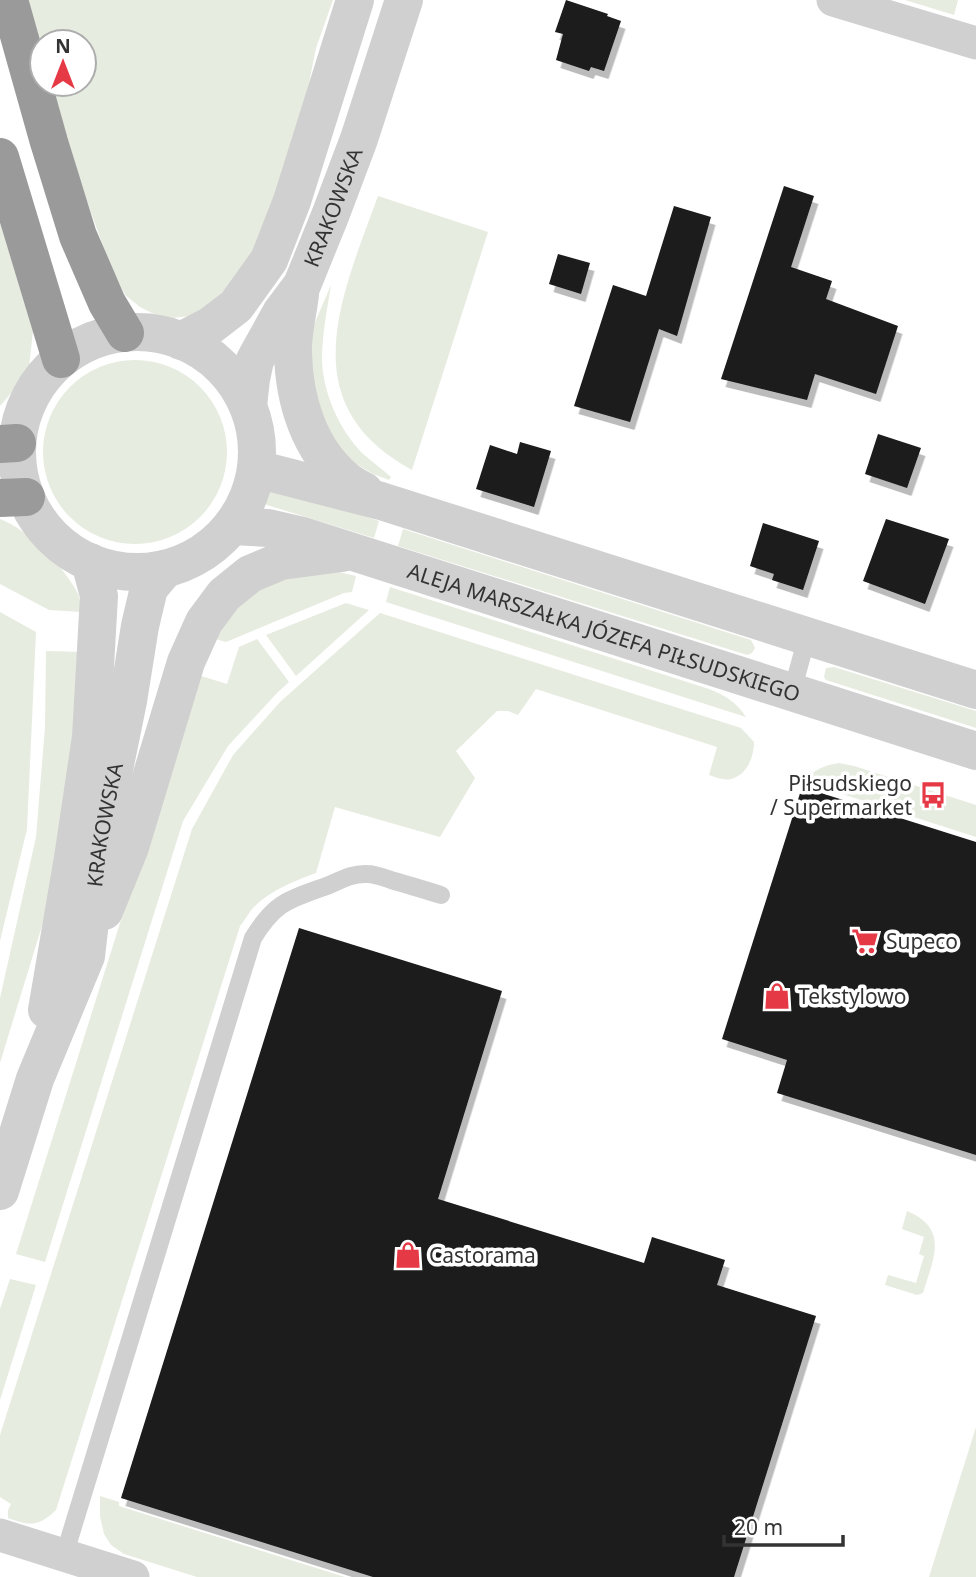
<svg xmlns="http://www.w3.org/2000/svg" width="976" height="1577" viewBox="0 0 976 1577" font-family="'Noto Sans',sans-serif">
	<defs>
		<filter id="shadow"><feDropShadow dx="4.5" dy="8" stdDeviation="0" flood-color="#0004"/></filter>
	</defs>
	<rect width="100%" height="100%" fill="#fff"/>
	<path fill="#e6ecdf" d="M 28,0 L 333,0 L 316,48 L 297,143 L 247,270 L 198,315 L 173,318 L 156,315 L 140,307 L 125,295 L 109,263 L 81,184 L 52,84 L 84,84 L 84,42 L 42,42 L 42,49 Z
		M 905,0 L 958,0 L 954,15 Z
		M 378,196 L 488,232 L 412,470 C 291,404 341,298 378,196 Z
		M 0,223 L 33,331 L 29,367 L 19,384 L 0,406 Z
		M 331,285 C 327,310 322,335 322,360 C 323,393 339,429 362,453 C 371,461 382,469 391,477 L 389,480 L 373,474 L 358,465 L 343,453 L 327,432 L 307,374 L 313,327 Z
		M43 452a92 92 0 1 1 184 0a92 92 0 1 1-184 0Z
		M 274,487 L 379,521 L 374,538 L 267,505 L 263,502 L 262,495 L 265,489 Z
		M 0,519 C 26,528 63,566 76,590 C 80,597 81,604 82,612 L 49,610 L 0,584 Z
		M 403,529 L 751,640 L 755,648 L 752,653 L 747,655 L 398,546 Z
		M 339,572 L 356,576 L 352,592 L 344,593 L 226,642 L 212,638 L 243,598 L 285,576 Z
		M 390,587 L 709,689 C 724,695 737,702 746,717 L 386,602 Z
		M 346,603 L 369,610 L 296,676 L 266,635 Z
		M 0,612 L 36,632 L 27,829 L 0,941 Z
		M 380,613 L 741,728 L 754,742 C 754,757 747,775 731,779 C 724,781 716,777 709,775 L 717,747 L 536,689 L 518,715 L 508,711 L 497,711 L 456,751 L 475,778 L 440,837 L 335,807 L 316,873 C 295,881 270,890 254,907 C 249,912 245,920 240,926 L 56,1510 C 39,1527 29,1526 8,1518 L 8,1510 L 11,1504 L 0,1497 L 0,1435 L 192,829 L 233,755 L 280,702 Z
		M 257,639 L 289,682 L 277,693 L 228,746 L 183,821 L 45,1262 L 16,1254 L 198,675 L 227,684 L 239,647 Z
		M 46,651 L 82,652 L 67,852 L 45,916 L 0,1063 L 0,998 L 36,837 L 45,727 Z
		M 834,667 L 976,711 L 976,728 L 826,680 L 824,677 L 826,668 Z
		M 839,763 L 854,766 L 976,805 L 976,837 L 805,782 L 804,780 C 814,770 825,765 839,763 Z
		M 907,1211 C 950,1229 933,1259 923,1293 L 917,1295 L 885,1285 L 888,1275 L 916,1283 L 924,1256 L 919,1254 L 924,1237 L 902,1229 Z
		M 10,1279 L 36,1285 L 0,1400 L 0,1309 Z
		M 976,1427 L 976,1577 L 929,1577 Z
		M 100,1496 L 119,1502 L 119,1506 L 345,1577 L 197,1577 L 124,1554 L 111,1545 L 104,1534 L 100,1516 Z"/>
	<path fill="#1a1a1a" filter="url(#shadow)" d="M 566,0 L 608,14 L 607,16 L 621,21 L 604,71 L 591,67 L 589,71 L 556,60 L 563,34 L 555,32 Z
		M 784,186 L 814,196 L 791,267 L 832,281 L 826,299 L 898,326 L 876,394 L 815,374 L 807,400 L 721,379 Z
		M 674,206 L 711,217 L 677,336 L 659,329 L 630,422 L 574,406 L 613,285 L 646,296 Z
		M 558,254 L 590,263 L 581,294 L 549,284 Z
		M 878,434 L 921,448 L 907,488 L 865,474 Z
		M 520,442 L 551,451 L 534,507 L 476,489 L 490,445 L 517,454 Z
		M 886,519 L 949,539 L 925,604 L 863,581 Z
		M 763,523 L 819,541 L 803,590 L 772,580 L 774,574 L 750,566 Z
		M 802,787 L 976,842 L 976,1155 L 777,1093 L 787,1060 L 722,1039 Z
		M 299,928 L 502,991 L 438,1199 L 644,1263 L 652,1237 L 725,1260 L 717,1285 L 816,1316 L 734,1577 L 373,1577 L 121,1498 Z"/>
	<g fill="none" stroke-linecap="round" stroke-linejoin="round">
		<path stroke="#d0d0d0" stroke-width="18" d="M 792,692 L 807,637
			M 64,1556 L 253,938 C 274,904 285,901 321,888 C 337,883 349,873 367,874 C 376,874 385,878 394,881 C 409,885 425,890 441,895"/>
		<path stroke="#d0d0d0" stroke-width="33" d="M 833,0 L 976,43
			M 0,1535 L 133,1577"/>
		<g stroke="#d0d0d0" stroke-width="38">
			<path d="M 300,294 C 298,313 292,334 293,353 C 294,400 309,450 346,480 C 351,484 358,488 364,491"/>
			<circle cx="137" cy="452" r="120"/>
			<path d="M 181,341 L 210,326 L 236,306 L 269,260 L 292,201 L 355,0"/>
			<path id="s1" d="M 248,406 L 251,379 L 255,360 L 281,313 L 302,285 L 330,216 L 359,139 L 404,0"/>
			<path d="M 256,469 L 381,501 L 976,690"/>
			<path id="s2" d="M 232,526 L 268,528 L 303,536 L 976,751"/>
			<path d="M 104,911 L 130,847 L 186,662 L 204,622 L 224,595 L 250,574 L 281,561 L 342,553"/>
			<path d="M 47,1010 L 73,858 L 91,737 L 99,596 L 90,562"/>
			<path id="s3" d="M 0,1191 L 35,1079 L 86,956 L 99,843 L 128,701 L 140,626 L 149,588 L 165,569"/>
		</g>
		<path stroke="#9a9a9a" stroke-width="38" d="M 9,0 L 49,142 L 78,236 L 107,303 L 125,333
			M 0,157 L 61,359
			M 0,444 L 17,443
			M 0,498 L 26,497"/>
	</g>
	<defs>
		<symbol id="bus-bare" viewBox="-9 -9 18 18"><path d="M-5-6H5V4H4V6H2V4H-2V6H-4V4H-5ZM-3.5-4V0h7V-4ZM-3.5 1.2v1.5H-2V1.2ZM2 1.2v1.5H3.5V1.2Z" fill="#e63946" stroke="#fff" stroke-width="2.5" paint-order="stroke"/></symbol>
		<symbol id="supermarket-bare" viewBox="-9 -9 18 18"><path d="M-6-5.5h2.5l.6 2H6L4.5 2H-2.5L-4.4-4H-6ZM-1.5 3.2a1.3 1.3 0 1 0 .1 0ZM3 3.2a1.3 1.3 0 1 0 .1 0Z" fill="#e63946" stroke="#fff" stroke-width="2.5" paint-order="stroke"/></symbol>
		<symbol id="shop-bare" viewBox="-9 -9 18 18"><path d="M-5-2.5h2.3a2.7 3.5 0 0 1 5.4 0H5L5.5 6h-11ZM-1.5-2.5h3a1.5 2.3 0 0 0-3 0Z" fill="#e63946" stroke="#fff" stroke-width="2.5" paint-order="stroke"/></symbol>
	</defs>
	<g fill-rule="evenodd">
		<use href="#bus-bare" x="914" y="776" width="38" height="38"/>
		<use href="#supermarket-bare" x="846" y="922" width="38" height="38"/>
		<use href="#shop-bare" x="758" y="977" width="38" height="38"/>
		<use href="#shop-bare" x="389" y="1236" width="38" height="38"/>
	</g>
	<g text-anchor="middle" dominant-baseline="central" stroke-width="7" stroke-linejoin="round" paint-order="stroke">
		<g font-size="21" fill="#333" stroke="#fff">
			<text stroke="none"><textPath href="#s1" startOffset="219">KRAKOWSKA</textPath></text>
			<text stroke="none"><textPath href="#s2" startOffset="388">ALEJA MARSZAŁKA JÓZEFA PIŁSUDSKIEGO</textPath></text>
			<text stroke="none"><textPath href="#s3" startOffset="383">KRAKOWSKA</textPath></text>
		</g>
		<g font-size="21" fill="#333" stroke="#fff" text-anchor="start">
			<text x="912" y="783" text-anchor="end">Piłsudskiego<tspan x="912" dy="24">/ Supermarket</tspan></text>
			<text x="886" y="941">Supeco</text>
			<text x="798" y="996">Tekstylowo</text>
			<text x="429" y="1255">Castorama</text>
		</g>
	</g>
	<g transform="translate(63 63)"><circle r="33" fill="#ffffff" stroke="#adadad" stroke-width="2"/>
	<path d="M0-5L12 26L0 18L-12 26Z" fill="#e63946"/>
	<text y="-10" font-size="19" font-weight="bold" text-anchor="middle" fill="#333333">N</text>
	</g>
	<path d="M724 1535v10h119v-10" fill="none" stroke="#333333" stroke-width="3.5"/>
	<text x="734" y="1535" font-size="21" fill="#333333" stroke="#ffffff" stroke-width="5" paint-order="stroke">20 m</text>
</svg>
